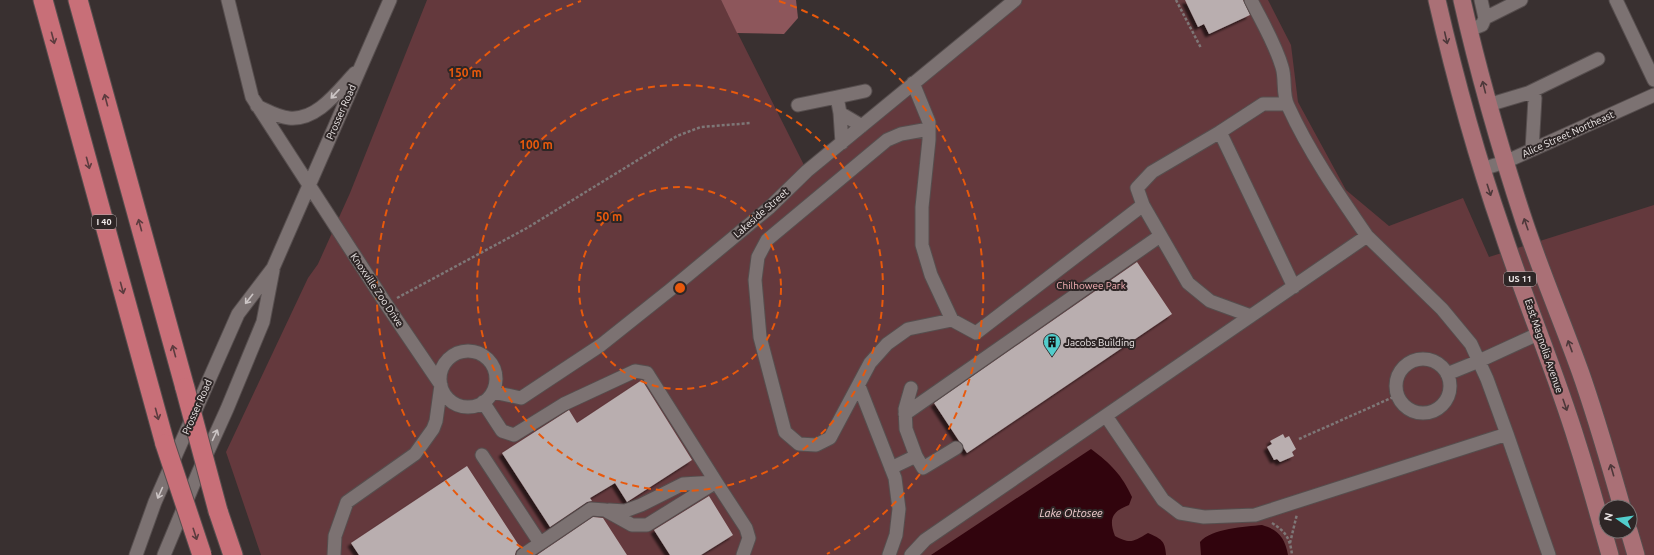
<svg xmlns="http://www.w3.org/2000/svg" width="1654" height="555" viewBox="0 0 1654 555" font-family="Ubuntu,sans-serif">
	<defs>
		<filter id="shadow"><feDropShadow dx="-3.5" dy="3.5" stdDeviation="1" flood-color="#0009"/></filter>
	</defs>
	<rect width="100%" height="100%" fill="#393030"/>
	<path fill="#64393d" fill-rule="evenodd" d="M 427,0 L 721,0 L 807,171 L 1015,0 L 1268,0 L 1291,45 L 1298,102 L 1346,190 L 1389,226 L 1463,198 L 1489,257 L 1654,205 L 1654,555 L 261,555 L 226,452 L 308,278 L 318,264 L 350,193 ZM 1606,507 L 1630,507 L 1630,531 L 1606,531 Z"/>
	<path fill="#8d565b" d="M 721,0 L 796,0 L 798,18 L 784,34 L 737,33 Z"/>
	<path fill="#31040d" d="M 1091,449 C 1111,464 1122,475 1132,497 L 1129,505 C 1113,511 1108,518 1115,536 C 1130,544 1133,542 1148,533 C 1161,539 1165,540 1166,555 L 931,555 Z
		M 1262,525 C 1279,530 1285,538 1288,555 L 1201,555 L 1200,542 C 1212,528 1245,527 1262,525 Z"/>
	<path fill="#b9aeaf" filter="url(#shadow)" d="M 1185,0 L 1243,0 L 1250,15 L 1209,34 L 1204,24 L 1198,27 Z
		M 1137,262 L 1172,314 L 967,453 L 934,403 Z
		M 642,380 L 692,460 L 627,502 L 615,483 L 590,498 L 592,501 L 587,502 L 550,527 L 502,453 L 569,410 L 577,423 Z
		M 1283,434 L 1285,438 L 1289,436 L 1296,449 L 1292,452 L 1294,456 L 1280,462 L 1277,459 L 1274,460 L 1267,447 L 1272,444 L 1270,441 Z
		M 467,466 L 520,547 L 516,551 L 515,555 L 359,555 L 351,543 Z
		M 709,496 L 733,535 L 701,555 L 670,555 L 654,530 Z
		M 593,517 L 603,518 L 627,555 L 537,555 Z"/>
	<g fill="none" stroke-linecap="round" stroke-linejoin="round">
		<defs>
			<path id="minor" d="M 228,0 L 252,97 L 386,304 L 441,385 L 436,421 L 433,429 L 415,454 L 347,502 L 335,536 L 334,555
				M 1616,0 L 1654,80
				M 1485,18 L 1521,0
				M 1469,30 L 1482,25 L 1485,18 L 1481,0
				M 913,83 L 929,122 L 929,140 L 922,207 L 922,245 L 931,275 L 952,320 L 976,333 L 1143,205 L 1188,283 L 1210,301 L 1251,316
				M 1528,93 L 1598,59
				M 837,97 L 865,91
				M 798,105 L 837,97 L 840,113 L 842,143
				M 1488,105 L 1528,93 L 1535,98 L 1532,150
				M 257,106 C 268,111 278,117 289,118 C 317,121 338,91 355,73
				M 840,113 L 862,126
				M 929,129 L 901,134 L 887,140 L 767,240 L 758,257 L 755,280 L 760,337 L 785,432 L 799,444 L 816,445 L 830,438 L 870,363 L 887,344 L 908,329 L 952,320
				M 1220,132 L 1263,104 L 1287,104
				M 1482,169 L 1505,162 L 1654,95
				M 1143,205 L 1137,188 L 1152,172 L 1220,132 L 1294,287
				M440 379a28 28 0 1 1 56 0a28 28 0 1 1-56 0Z
				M1396 386a27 27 0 1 1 54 0a27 27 0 1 1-54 0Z
				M 1447,374 L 1479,361 L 1540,333
				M 859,386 L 895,478 L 899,509 L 896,535 L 889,555
				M 493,392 L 521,398 L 601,345 L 670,290 L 769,208 L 807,171 L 1015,0
				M 483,402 L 502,431 L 514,435 L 564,404 L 635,371 L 647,373 L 716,482 L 647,525 L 632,525 L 605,510 L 591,509 L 523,555
				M 905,414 L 1160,236
				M 1106,416 L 1163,500 L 1180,513 L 1204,517 L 1255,515 L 1507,434 L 1487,379 L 1471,344 L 1442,309 L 1367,236
				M 1507,434 L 1549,555
				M 482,455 L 540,543
				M 916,456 L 923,468 L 956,448
				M 891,468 L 916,456 L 906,429 L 905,409 L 911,388
				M 609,510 L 625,511 L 641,505 L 683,484 L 716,482 L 746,528 L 749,538 L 743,555
				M 136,555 L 155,502 L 238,314 L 273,268 L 390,0
				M 164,555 L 199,471 L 227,409 L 263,322 L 273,270
				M 911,555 L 925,540 L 1367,236 C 1338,194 1309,152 1288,106 C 1282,94 1286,79 1282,67 C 1275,43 1262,22 1251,0"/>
			<path id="major" d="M 1437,0 C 1455,78 1476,155 1502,230 C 1525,301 1555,370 1577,442 C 1589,479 1599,517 1610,555
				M 1462,0 C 1479,75 1500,148 1524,221 C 1541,272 1562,321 1580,371 C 1596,416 1609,462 1622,507
				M 1629,531 L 1636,555"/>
			<path id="highway" d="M 43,0 L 165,444
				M 78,0 L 185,388
				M 218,511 L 233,555"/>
		</defs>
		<use href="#minor" stroke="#564e4e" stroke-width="15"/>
		<use href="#major" stroke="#564e4e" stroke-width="19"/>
		<use href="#highway" stroke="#564e4e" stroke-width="21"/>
		<path stroke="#7e7777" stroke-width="2.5" stroke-dasharray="3 2" stroke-linecap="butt" d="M 1176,0 L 1201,48
			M 397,298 L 527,228 L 677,136 L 701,127 L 751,123
			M 1299,439 L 1398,395
			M 1272,523 C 1286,532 1290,538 1292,555
			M 1290,543 L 1297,514"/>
		<use href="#minor" stroke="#7c7272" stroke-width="13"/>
		<use href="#major" stroke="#aa7076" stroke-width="17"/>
		<use href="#highway" stroke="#c86f78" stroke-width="19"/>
		<defs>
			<path id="highway-bridge" d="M 185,388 L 218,511
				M 165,444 L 202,555"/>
		</defs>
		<use href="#highway-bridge" stroke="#564e4e" stroke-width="21" stroke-linecap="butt"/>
		<use href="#highway-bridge" stroke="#c86f78" stroke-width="19"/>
	</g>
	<defs><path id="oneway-shaft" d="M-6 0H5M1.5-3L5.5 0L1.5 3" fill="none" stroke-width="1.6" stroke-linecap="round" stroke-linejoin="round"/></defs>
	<g stroke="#5c3c3f">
		<use href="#oneway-shaft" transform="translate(53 38) rotate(75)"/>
		<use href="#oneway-shaft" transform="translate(106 100) rotate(-105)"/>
		<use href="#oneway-shaft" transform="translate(88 163) rotate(75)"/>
		<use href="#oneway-shaft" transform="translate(140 225) rotate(-105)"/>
		<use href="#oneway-shaft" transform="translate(122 288) rotate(75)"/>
		<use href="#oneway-shaft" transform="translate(174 351) rotate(-105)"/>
		<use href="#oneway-shaft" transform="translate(157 414) rotate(75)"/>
		<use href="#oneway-shaft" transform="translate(195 534) rotate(72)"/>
	</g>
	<g stroke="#4d383a">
		<use href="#oneway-shaft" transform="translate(1446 38) rotate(77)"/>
		<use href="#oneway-shaft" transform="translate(1484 87) rotate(-104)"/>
		<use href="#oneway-shaft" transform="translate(1489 190) rotate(72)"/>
		<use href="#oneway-shaft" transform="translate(1526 224) rotate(-109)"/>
		<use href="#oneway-shaft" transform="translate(1570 346) rotate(-110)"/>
		<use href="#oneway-shaft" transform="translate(1565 405) rotate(71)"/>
		<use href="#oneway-shaft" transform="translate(1612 470) rotate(-106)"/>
	</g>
	<g stroke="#ccc5c5">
		<use href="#oneway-shaft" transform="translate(335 94) rotate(133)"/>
		<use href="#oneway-shaft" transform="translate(249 299) rotate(128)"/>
		<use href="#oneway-shaft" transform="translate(215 435) rotate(-65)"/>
		<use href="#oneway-shaft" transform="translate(160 493) rotate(114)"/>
	</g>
	<g fill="none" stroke="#e8590c" stroke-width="2" stroke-dasharray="7 5">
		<circle cx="680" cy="288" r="101"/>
		<circle cx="680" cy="288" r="203"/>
		<path d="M533 554A304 304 0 0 1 581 1M779 1A304 304 0 0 1 827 554"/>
	</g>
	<defs>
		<symbol id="building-pin" viewBox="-11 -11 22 30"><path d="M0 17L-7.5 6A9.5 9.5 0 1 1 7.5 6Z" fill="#52cdcc" stroke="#2e2626"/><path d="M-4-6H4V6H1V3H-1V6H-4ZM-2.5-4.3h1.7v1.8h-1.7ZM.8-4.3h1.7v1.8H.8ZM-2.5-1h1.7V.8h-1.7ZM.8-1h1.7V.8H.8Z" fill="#111"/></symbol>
	</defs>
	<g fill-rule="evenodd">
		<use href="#building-pin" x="1042" y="332" width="20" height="27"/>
	</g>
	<g text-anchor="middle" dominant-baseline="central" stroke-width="4" stroke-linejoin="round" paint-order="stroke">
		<g fill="#2e2626" stroke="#b5aeae" stroke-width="1">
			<rect x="92" y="215" width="24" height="14" rx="3"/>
			<rect x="1504" y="272" width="32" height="14" rx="3"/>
		</g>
		<g font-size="9" font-weight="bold" fill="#efe9e9">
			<text x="104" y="222">I 40</text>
			<text x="1520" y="279">US 11</text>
		</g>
		<g font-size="10" fill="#efe9e9" stroke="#2e2626">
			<text transform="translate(341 112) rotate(-66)">Prosser Road</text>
			<text transform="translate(1568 134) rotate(-24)">Alice Street Northeast</text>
			<text transform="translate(761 213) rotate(-41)">Lakeside Street</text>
			<text transform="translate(377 290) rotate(56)">Knoxville Zoo Drive</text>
			<text transform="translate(1544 346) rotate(71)">East Magnolia Avenue</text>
			<text transform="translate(197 407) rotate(-66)">Prosser Road</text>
		</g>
		<g font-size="10" fill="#f9b3b8" stroke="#2e2626">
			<text x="1091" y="285">Chilhowee Park</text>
		</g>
		<g font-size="10" fill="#efe9e9" stroke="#2e2626" text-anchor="start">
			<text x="1065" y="342">Jacobs Building</text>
		</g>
		<g font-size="11" font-style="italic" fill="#f3cfd1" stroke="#2e2626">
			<text x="1071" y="513">Lake Ottosee</text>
		</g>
	</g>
	<circle cx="680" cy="288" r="6" fill="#e8590c" stroke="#2e2626" stroke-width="2"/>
	<g font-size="12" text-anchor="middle" font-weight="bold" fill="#e8590c" stroke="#2e2626" stroke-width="4" stroke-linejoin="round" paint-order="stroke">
		<text x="465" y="77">150 m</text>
		<text x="536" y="149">100 m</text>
		<text x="609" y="221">50 m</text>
	</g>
	<g transform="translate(1618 519) rotate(283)"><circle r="19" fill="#2e2626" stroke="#7b7474"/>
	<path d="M0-3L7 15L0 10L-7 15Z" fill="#52cdcc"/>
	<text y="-6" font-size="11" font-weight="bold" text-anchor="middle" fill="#efe9e9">N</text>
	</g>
</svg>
